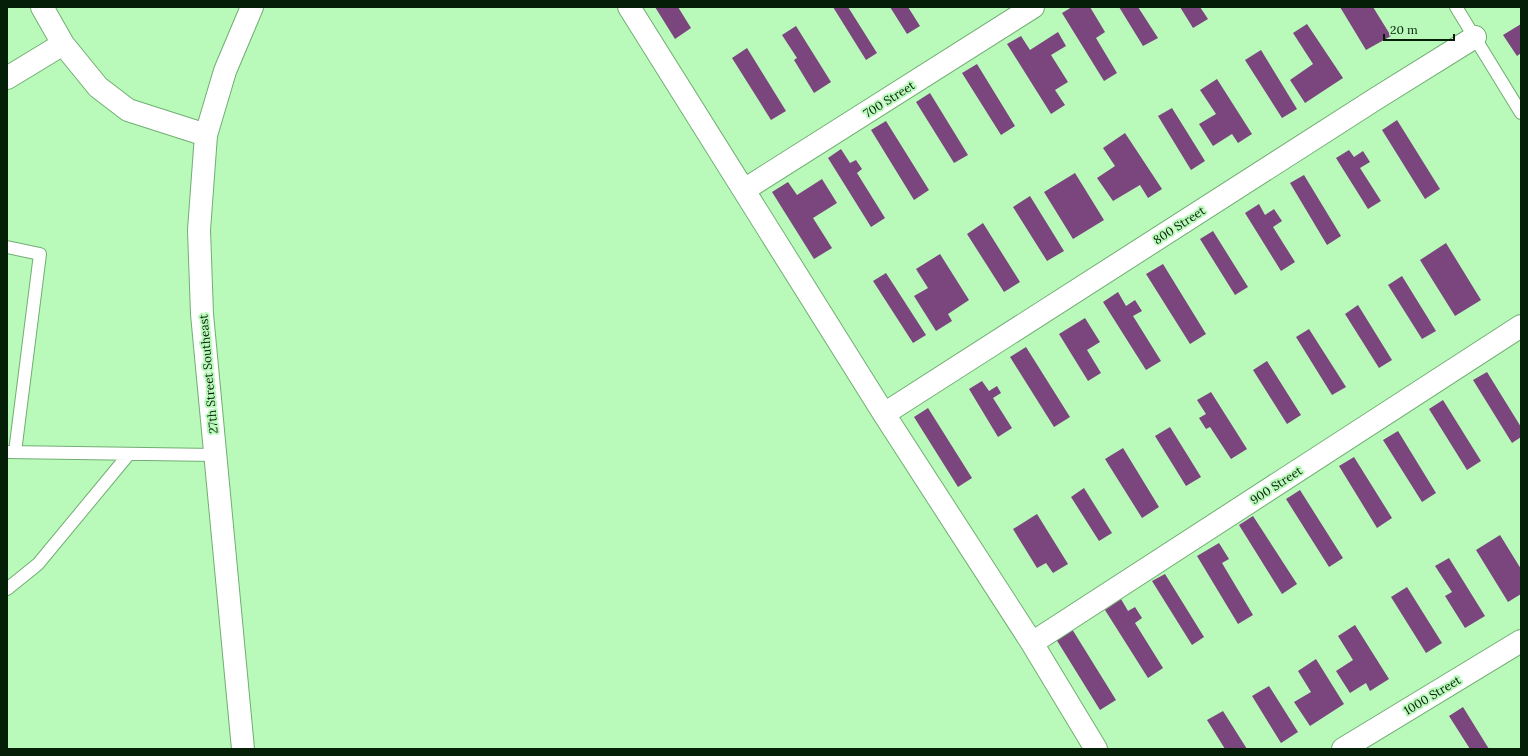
<svg xmlns="http://www.w3.org/2000/svg" width="1528" height="756" viewBox="0 0 1528 756" font-family="Lora,serif">
	<rect width="100%" height="100%" fill="#b9f9ba"/>
	<path fill="#7b467e" d="M 655,7 L 678,7 L 691,28 L 675,39 Z
		M 833,7 L 848,7 L 877,53 L 866,60 Z
		M 890,7 L 908,7 L 920,26 L 907,34 Z
		M 1072,7 L 1090,7 L 1105,32 L 1096,38 L 1117,73 L 1104,81 L 1062,13 Z
		M 1119,7 L 1138,7 L 1158,38 L 1143,46 Z
		M 1180,7 L 1200,7 L 1208,19 L 1193,28 Z
		M 1340,7 L 1373,7 L 1391,36 L 1366,50 Z
		M 1307,24 L 1343,78 L 1305,103 L 1290,80 L 1313,64 L 1293,33 Z
		M 1521,24 L 1521,53 L 1517,56 L 1503,35 Z
		M 796,26 L 831,82 L 814,93 L 794,60 L 797,58 L 782,35 Z
		M 1058,32 L 1066,46 L 1051,55 L 1068,82 L 1055,90 L 1065,105 L 1051,114 L 1007,44 L 1021,36 L 1030,50 Z
		M 747,48 L 786,111 L 771,120 L 732,58 Z
		M 1261,50 L 1297,109 L 1282,118 L 1245,60 Z
		M 977,64 L 1015,126 L 1001,135 L 962,73 Z
		M 1217,79 L 1252,134 L 1238,143 L 1232,134 L 1213,146 L 1199,124 L 1216,114 L 1200,90 Z
		M 930,93 L 968,155 L 954,163 L 916,102 Z
		M 1172,108 L 1205,161 L 1191,170 L 1158,116 Z
		M 1397,120 L 1440,189 L 1425,199 L 1382,130 Z
		M 886,121 L 929,190 L 914,200 L 871,130 Z
		M 1125,133 L 1162,189 L 1148,198 L 1140,185 L 1113,201 L 1097,178 L 1115,166 L 1103,148 Z
		M 841,149 L 850,163 L 856,160 L 862,169 L 857,173 L 885,218 L 871,227 L 828,158 Z
		M 1349,150 L 1354,157 L 1363,151 L 1370,162 L 1360,168 L 1381,201 L 1368,209 L 1336,158 Z
		M 1075,173 L 1104,220 L 1073,239 L 1044,192 Z
		M 1304,175 L 1341,236 L 1327,245 L 1290,183 Z
		M 822,179 L 837,203 L 813,218 L 832,248 L 814,259 L 772,192 L 788,182 L 797,195 Z
		M 1030,196 L 1064,251 L 1047,261 L 1013,207 Z
		M 1259,204 L 1265,215 L 1274,209 L 1282,221 L 1273,227 L 1295,262 L 1281,271 L 1245,213 Z
		M 983,223 L 1020,282 L 1004,292 L 967,234 Z
		M 1213,231 L 1248,287 L 1235,295 L 1200,239 Z
		M 1446,243 L 1481,300 L 1455,316 L 1420,260 Z
		M 940,254 L 969,300 L 948,314 L 952,321 L 936,331 L 914,296 L 928,288 L 916,269 Z
		M 1163,264 L 1206,334 L 1190,344 L 1146,274 Z
		M 886,273 L 926,335 L 913,343 L 873,281 Z
		M 1402,276 L 1436,331 L 1422,339 L 1388,285 Z
		M 1118,292 L 1126,306 L 1135,300 L 1142,311 L 1133,316 L 1161,361 L 1146,370 L 1103,302 Z
		M 1358,305 L 1392,360 L 1379,368 L 1345,314 Z
		M 1085,318 L 1100,342 L 1087,350 L 1101,373 L 1088,381 L 1059,334 Z
		M 1309,329 L 1346,387 L 1332,395 L 1296,337 Z
		M 1026,347 L 1070,417 L 1054,427 L 1010,357 Z
		M 1267,361 L 1301,415 L 1287,424 L 1253,370 Z
		M 1487,372 L 1521,427 L 1521,437 L 1512,443 L 1473,380 Z
		M 982,381 L 989,391 L 997,386 L 1001,393 L 993,398 L 1012,428 L 998,437 L 969,389 Z
		M 1211,392 L 1247,449 L 1231,459 L 1210,427 L 1206,429 L 1199,418 L 1206,414 L 1197,400 Z
		M 1443,400 L 1481,461 L 1467,470 L 1429,409 Z
		M 928,408 L 972,478 L 958,487 L 914,417 Z
		M 1170,427 L 1201,477 L 1186,486 L 1155,436 Z
		M 1398,431 L 1436,493 L 1422,502 L 1383,440 Z
		M 1123,448 L 1159,507 L 1142,518 L 1105,459 Z
		M 1354,457 L 1392,518 L 1377,528 L 1339,466 Z
		M 1084,488 L 1112,533 L 1099,541 L 1071,497 Z
		M 1300,490 L 1343,558 L 1329,567 L 1286,499 Z
		M 1037,514 L 1068,564 L 1053,573 L 1046,563 L 1037,568 L 1013,529 Z
		M 1253,516 L 1297,584 L 1282,594 L 1239,525 Z
		M 1500,535 L 1521,569 L 1521,594 L 1508,602 L 1476,550 Z
		M 1219,543 L 1229,559 L 1222,563 L 1253,615 L 1238,624 L 1197,556 Z
		M 1449,558 L 1485,616 L 1465,628 L 1445,596 L 1452,592 L 1435,566 Z
		M 1165,574 L 1204,637 L 1192,645 L 1152,581 Z
		M 1407,587 L 1442,643 L 1426,653 L 1391,597 Z
		M 1121,599 L 1128,611 L 1135,607 L 1142,618 L 1135,623 L 1163,668 L 1148,678 L 1105,610 Z
		M 1355,625 L 1389,679 L 1370,691 L 1366,683 L 1350,693 L 1336,671 L 1353,660 L 1338,636 Z
		M 1072,629 L 1116,700 L 1100,710 L 1056,639 Z
		M 1316,659 L 1344,704 L 1310,726 L 1294,702 L 1311,692 L 1298,671 Z
		M 1269,686 L 1298,732 L 1281,743 L 1252,696 Z
		M 1463,707 L 1489,749 L 1470,749 L 1449,716 Z
		M 1223,711 L 1247,749 L 1225,749 L 1207,720 Z"/>
	<g fill="none" stroke-linecap="round" stroke-linejoin="round">
		<defs>
			<path id="service" d="M 1456,7 L 1521,113
				M 7,247 L 40,254 L 15,452
				M 7,452 L 215,455
				M 7,589 L 38,564 L 129,454"/>
			<path id="minor" d="M 42,7 L 63,44 L 98,87 L 128,110 L 206,135
				M 629,7 L 884,414 L 1032,643 L 1096,749
				M 7,78 L 63,44
				M 744,190 L 1033,7
				M 884,414 L 1377,98 L 1475,37
				M 1032,643 L 1521,326
				M 1343,749 L 1521,641"/>
			<path id="tertiary" d="M 243,749 L 202,314 L 199,230 L 206,135 L 225,71 L 252,7"/>
		</defs>
		<use href="#service" stroke="#71ae73" stroke-width="14"/>
		<use href="#minor" stroke="#71ae73" stroke-width="24"/>
		<use href="#tertiary" stroke="#71ae73" stroke-width="24"/>
		<use href="#service" stroke="#fff" stroke-width="12"/>
		<use href="#minor" stroke="#fff" stroke-width="22"/>
		<use href="#tertiary" stroke="#fff" stroke-width="22"/>
	</g>
	<g text-anchor="middle" dominant-baseline="central" stroke-width="4" stroke-linejoin="round" paint-order="stroke">
		<g font-size="12" fill="#051e07" stroke="#b9f9ba">
			<text transform="translate(889 99) rotate(-32)">700 Street</text>
			<text transform="translate(1179 225) rotate(-33)">800 Street</text>
			<text transform="translate(208 374) rotate(-95)">27th Street Southeast</text>
			<text transform="translate(1276 485) rotate(-33)">900 Street</text>
			<text transform="translate(1432 695) rotate(-31)">1000 Street</text>
		</g>
	</g>
	<rect width="1528" height="756" fill="none" stroke="#051e07" stroke-width="16"/>
	<path d="M1384 34v6h70v-6" fill="none" stroke="#051e07" stroke-width="2"/>
	<text x="1390" y="34" font-size="12" fill="#051e07" stroke="#b9f9ba" stroke-width="3" paint-order="stroke">20 m</text>
</svg>
